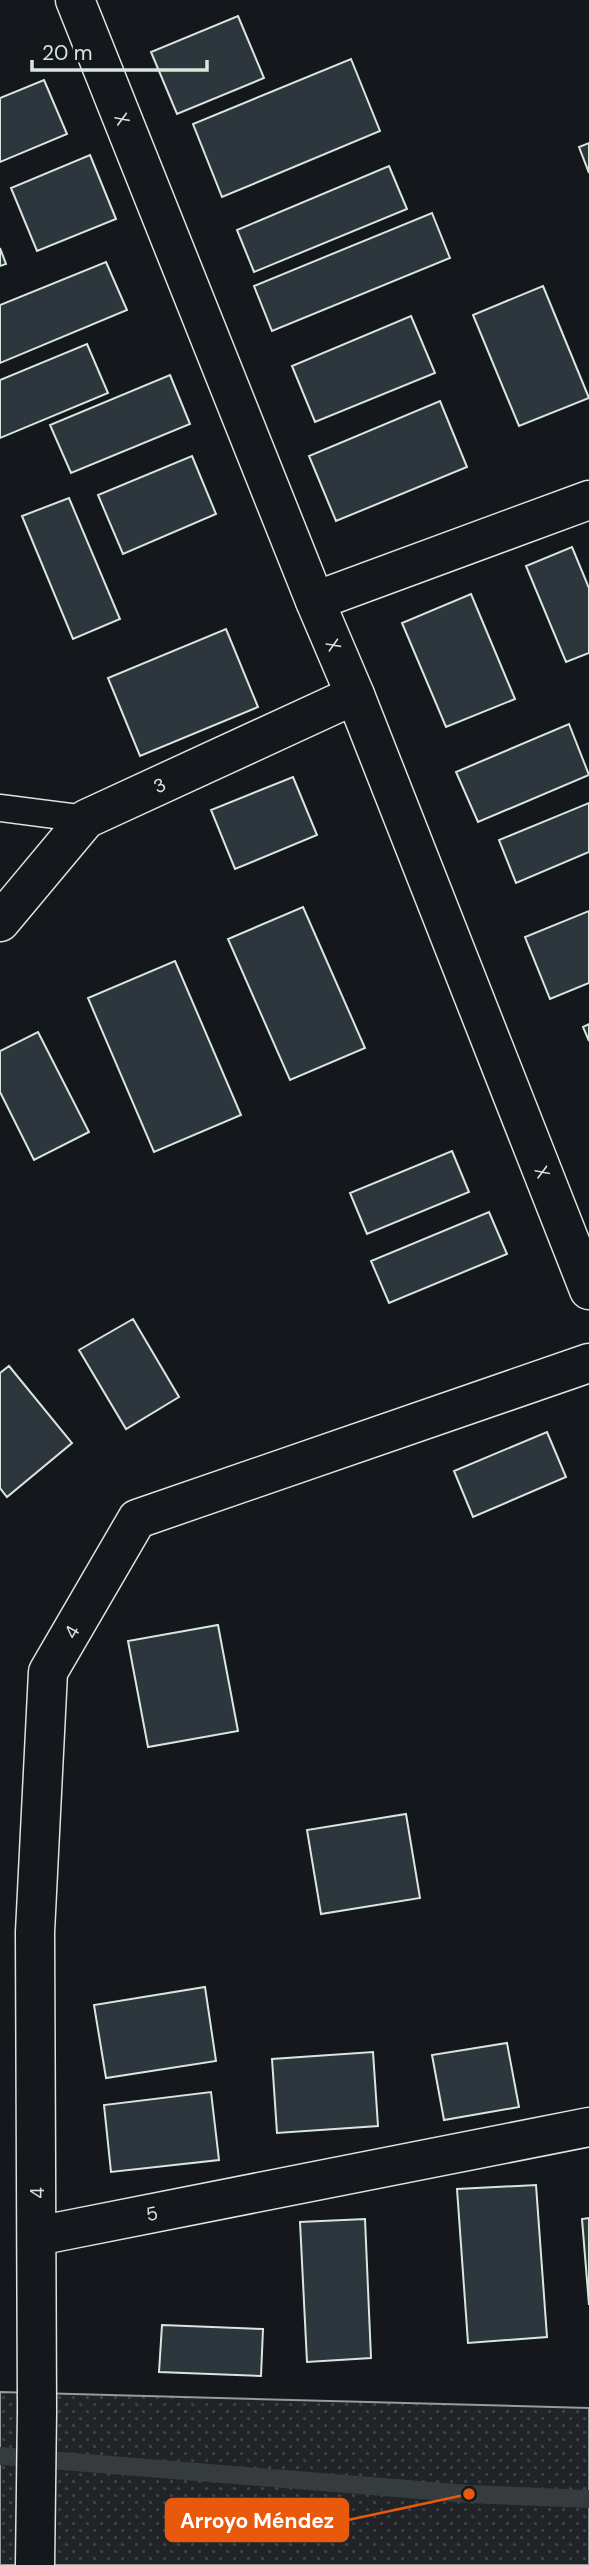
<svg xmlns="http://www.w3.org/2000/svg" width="589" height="2565" viewBox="0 0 589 2565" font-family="'DM Sans',sans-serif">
	<defs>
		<pattern id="grass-dots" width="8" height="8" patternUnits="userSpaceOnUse" patternTransform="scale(1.75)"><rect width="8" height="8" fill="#202428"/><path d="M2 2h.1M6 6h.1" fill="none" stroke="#404447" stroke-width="1.8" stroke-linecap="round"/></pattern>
	</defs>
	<rect width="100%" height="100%" fill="#14181c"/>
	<path fill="url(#grass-dots)" stroke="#939e99" stroke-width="2" d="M 0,2392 L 589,2408 L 589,2565 L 0,2565 Z"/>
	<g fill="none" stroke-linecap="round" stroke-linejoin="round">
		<path stroke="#363b3e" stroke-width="18" d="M 0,2456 L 469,2494 L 589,2499"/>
	</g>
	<path fill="#2c363c" stroke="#d8e6dc" stroke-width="2" d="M 238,16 L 264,78 L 177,114 L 151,52 Z
		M 351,59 L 380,131 L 222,197 L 193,124 Z
		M 44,80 L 67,134 L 0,162 L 0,98 Z
		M 589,143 L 589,173 L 579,147 Z
		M 90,155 L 116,219 L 37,251 L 11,188 Z
		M 389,166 L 407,209 L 254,272 L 237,230 Z
		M 432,213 L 450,258 L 272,331 L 254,286 Z
		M 0,248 L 6,264 L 0,266 Z
		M 106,262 L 127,310 L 0,363 L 0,305 Z
		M 543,286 L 589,398 L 519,426 L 473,315 Z
		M 411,316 L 435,373 L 315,422 L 292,366 Z
		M 87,344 L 108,393 L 0,438 L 0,380 Z
		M 170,375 L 190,424 L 71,473 L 50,425 Z
		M 440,401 L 467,467 L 336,521 L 309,456 Z
		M 192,456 L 216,514 L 123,554 L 98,495 Z
		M 69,498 L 120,619 L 73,639 L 22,516 Z
		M 572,547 L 589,588 L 589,653 L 566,662 L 526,566 Z
		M 471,594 L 515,699 L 446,727 L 402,623 Z
		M 226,629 L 258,707 L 140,756 L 108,678 Z
		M 569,724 L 589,775 L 478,822 L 456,772 Z
		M 293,777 L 317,835 L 235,869 L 211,810 Z
		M 589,803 L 589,852 L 516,883 L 499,840 Z
		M 303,907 L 365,1048 L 290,1080 L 228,939 Z
		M 589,911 L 589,983 L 550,999 L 525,937 Z
		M 175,961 L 241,1115 L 154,1152 L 88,998 Z
		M 589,1024 L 589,1041 L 583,1027 Z
		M 38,1032 L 89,1132 L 34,1160 L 0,1092 L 0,1051 Z
		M 452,1151 L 469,1192 L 367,1234 L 350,1193 Z
		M 489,1212 L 507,1254 L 389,1303 L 371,1261 Z
		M 133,1319 L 179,1397 L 126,1429 L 79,1350 Z
		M 9,1366 L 72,1443 L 7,1497 L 0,1488 L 0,1373 Z
		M 547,1432 L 566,1477 L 473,1517 L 454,1471 Z
		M 218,1625 L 238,1731 L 148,1747 L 128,1641 Z
		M 406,1814 L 420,1898 L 321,1914 L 307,1830 Z
		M 205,1987 L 216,2061 L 106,2078 L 94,2005 Z
		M 507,2043 L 519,2107 L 444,2120 L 432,2055 Z
		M 373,2052 L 378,2126 L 277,2133 L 272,2059 Z
		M 211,2092 L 219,2160 L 111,2172 L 104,2105 Z
		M 536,2185 L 547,2337 L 468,2343 L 457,2189 Z
		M 589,2218 L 589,2305 L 582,2219 Z
		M 365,2219 L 371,2358 L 307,2362 L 300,2222 Z
		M 162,2325 L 263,2329 L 261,2376 L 159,2372 Z"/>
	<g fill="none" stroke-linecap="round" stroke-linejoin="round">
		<defs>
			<path id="service" d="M 0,808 L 86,819"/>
			<g id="minor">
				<path id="s1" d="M 75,0 L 315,601 L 355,695 L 589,1290"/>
				<path d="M 315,601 L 589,500"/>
				<path id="s2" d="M 0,922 L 86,819 L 355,695"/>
				<path id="s3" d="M 37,2236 L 589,2127"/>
			</g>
			<g id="tertiary">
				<path id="s4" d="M 35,2565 L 37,2411 L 35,1932 L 48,1672 L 137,1519 L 589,1363"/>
			</g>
		</defs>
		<use href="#service" stroke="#d8e6dc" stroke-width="29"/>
		<use href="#minor" stroke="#d8e6dc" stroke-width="41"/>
		<use href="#tertiary" stroke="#d8e6dc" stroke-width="41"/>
		<use href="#service" stroke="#14181c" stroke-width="26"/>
		<use href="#minor" stroke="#14181c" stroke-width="38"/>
		<use href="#tertiary" stroke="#14181c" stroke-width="38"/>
	</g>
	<g text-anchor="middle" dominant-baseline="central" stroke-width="5" stroke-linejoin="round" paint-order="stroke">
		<g font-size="19" fill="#d8e6dc" stroke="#14181c">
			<text stroke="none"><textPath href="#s1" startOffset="128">X</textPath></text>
			<text stroke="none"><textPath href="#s1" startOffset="695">X</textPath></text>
			<text stroke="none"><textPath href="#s2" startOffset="215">3</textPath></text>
			<text stroke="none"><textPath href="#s1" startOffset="1262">X</textPath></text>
			<text stroke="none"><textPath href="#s4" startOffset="940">4</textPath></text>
			<text transform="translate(37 2193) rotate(-90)">4</text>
			<text stroke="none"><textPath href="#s3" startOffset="117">5</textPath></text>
		</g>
	</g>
	<path fill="none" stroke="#e8590c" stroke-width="2.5" d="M469 2494L348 2520"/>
	<circle fill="#e8590c" stroke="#14181c" stroke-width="2.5" cx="469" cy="2494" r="7"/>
	<rect fill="#e8590c" stroke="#e8590c" stroke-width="2.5" x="166" y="2499" width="182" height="42" rx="7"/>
	<g font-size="21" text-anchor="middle" font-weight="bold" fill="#fff">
		<text x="257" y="2528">Arroyo Méndez</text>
	</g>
	<path d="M32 60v10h175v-10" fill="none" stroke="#d8e6dc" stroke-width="3.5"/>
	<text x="42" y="60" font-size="21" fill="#d8e6dc" stroke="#14181c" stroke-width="5" paint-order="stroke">20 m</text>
</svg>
